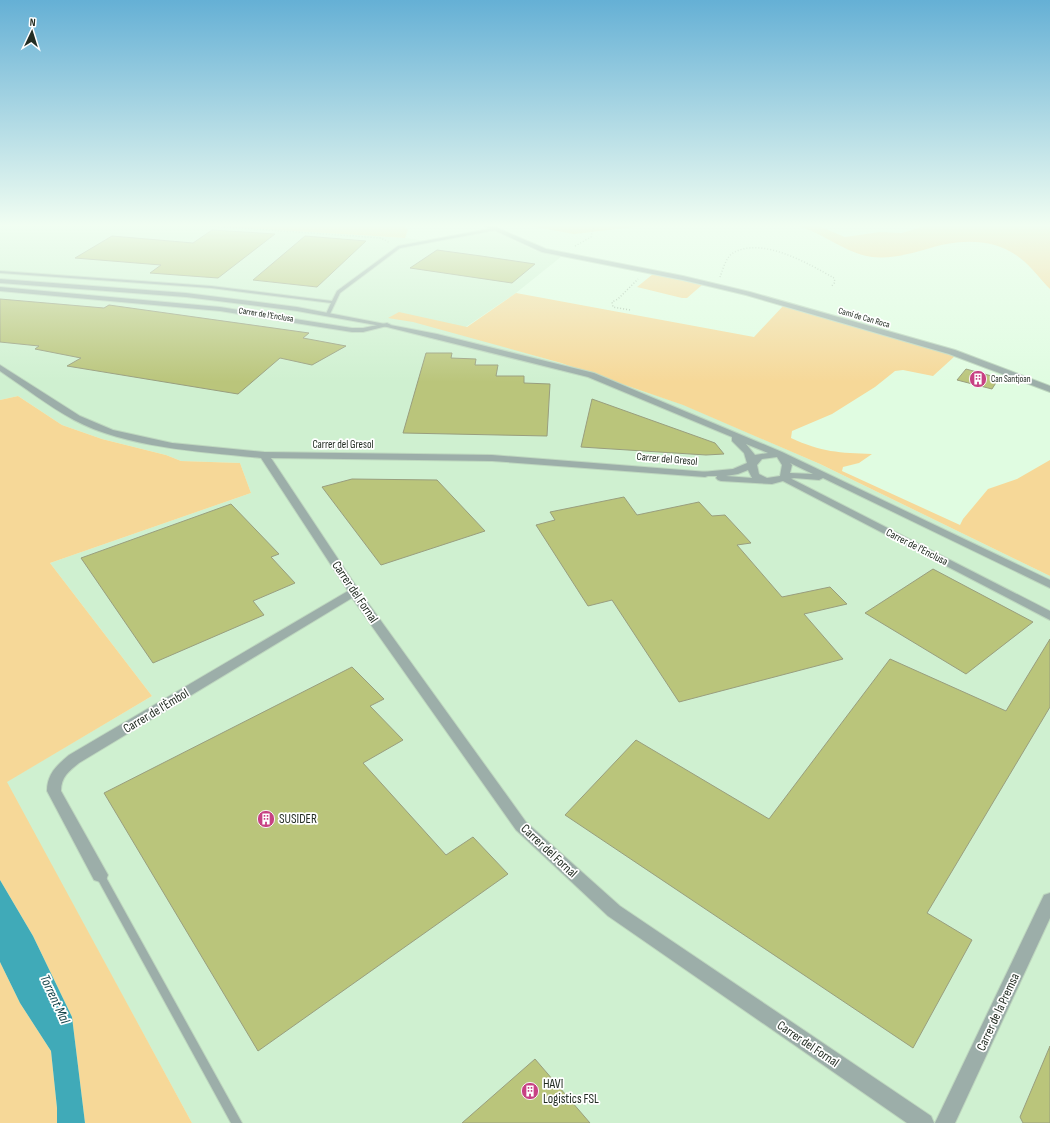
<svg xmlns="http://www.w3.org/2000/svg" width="1050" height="1123" viewBox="0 0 1050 1123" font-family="'Sofia Sans Condensed',sans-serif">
	<rect width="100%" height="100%" fill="#e0fce1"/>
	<path fill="#cff0d0" d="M 0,225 L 196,225 L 405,238 L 428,241 L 488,228 L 536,251 L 562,256 L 516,293 L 457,333 L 561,363 L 684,405 L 820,464 L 1050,576 L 1050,1123 L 192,1123 L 6,782 L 152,696 L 50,563 L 251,493 L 240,463 L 181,461 L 166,455 L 102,439 L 62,425 L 18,396 L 0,400 Z"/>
	<path fill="#f6d898" d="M 196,225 L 403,225 L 408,230 L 405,238 Z
		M 524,225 L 651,225 L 574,234 Z
		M 794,225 L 816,225 L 845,237 L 880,232 L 902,233 L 925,226 L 923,225 L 1050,225 L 1050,289 C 1040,279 1032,267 1020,258 C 994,237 957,239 927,249 C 909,254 891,259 872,257 C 846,254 821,231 794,225 Z
		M 653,274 L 702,285 L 687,298 L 682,298 L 637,287 Z
		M 516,293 L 754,337 L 784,305 L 955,356 L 933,376 L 903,370 L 895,371 L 875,387 L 832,414 L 792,431 L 791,438 C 821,452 840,453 872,454 L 859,463 L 843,467 L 842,471 L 960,525 L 963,519 L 988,489 L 1017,479 L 1050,460 L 1050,576 L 820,464 L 683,405 L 561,363 L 413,322 L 388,318 L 399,312 L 467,327 Z
		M 18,396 L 62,425 L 102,439 L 166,455 L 181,461 L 240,463 L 251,493 L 50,563 L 152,696 L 7,782 L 192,1123 L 85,1123 L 72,1017 L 33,936 L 0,880 L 0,400 Z
		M 0,962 L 20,1003 L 51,1051 L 57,1108 L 57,1123 L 0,1123 Z"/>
	<path fill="#40aab8" d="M 0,880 L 33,936 L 72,1017 L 85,1123 L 57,1123 L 57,1108 L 51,1051 L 20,1003 L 0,962 Z"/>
	<path fill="#bac57b" stroke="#999e7e" d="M 212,230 L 275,234 L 218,278 L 150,273 L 161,265 L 75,258 L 112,236 L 193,243 Z
		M 305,236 L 366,241 L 317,287 L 253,280 Z
		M 437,250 L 481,256 L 535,264 L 512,283 L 410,268 Z
		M 0,299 L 104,308 L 109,305 L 309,333 L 303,338 L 346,346 L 312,365 L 280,358 L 238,394 L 67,366 L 81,358 L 35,349 L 39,346 L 0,342 Z
		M 426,353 L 452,353 L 451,358 L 476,359 L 475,365 L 498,365 L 496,376 L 524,376 L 524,383 L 550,384 L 547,436 L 403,433 Z
		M 966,369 L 999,378 L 992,389 L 957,380 Z
		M 592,399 L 715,443 L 724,454 L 706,455 L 581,447 Z
		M 352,479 L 437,480 L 485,531 L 381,565 L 322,487 Z
		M 624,497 L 637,515 L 699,502 L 712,516 L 725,515 L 751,543 L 737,545 L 782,597 L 830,587 L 847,604 L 804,614 L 843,659 L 679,702 L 612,600 L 588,606 L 536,525 L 555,520 L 550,512 Z
		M 231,504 L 279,554 L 271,557 L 295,583 L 253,601 L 264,615 L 153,663 L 81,558 Z
		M 933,569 L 1033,622 L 966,674 L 865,613 Z
		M 1050,639 L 1050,707 L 927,913 L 972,940 L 913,1048 L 565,815 L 636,740 L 769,819 L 890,659 L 1006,711 Z
		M 352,667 L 384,699 L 370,706 L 403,740 L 363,763 L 446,855 L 473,837 L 508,874 L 258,1051 L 104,793 Z
		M 1050,1046 L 1050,1123 L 1023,1123 L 1020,1117 Z
		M 535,1059 L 590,1123 L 462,1123 Z"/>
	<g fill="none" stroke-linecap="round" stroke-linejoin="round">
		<defs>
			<path id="service" d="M 495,228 L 497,229 L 496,230 L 400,248 L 340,293 L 330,314 L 328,315 L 326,314 L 331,303 L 211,288 L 0,273 L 0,271 L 211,286 L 332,301 L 337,291 L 398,246 Z
				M 100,871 L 103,872 L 242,1123 L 231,1123 L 97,878 L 96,875 L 97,872 Z"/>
			<path id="minor" d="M 483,225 L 490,225 L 546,249 L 683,276 L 750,292 L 955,350 L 1050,386 L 1050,392 L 949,354 L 746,295 L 683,280 L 542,252 Z
				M 0,287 L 220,307 L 352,328 L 363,328 L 387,323 L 391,325 L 363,332 L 352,332 L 220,311 L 0,291 Z
				M 0,365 L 80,416 L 113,430 L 172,443 L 264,452 L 492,455 L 708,472 L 710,474 L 708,476 L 705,477 L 492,461 L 271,458 L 358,589 L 526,822 L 620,906 L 931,1116 L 934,1123 L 907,1123 L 608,916 L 516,830 L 352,598 L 79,763 C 69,771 61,777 61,791 L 108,875 L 106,880 L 100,882 L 94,880 L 47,791 C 47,774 57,765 69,755 L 348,591 L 261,458 C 203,452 126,448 74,420 C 48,406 24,387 0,371 Z
				M 784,475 L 1050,611 L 1050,620 L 781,480 L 779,478 Z
				M 1050,893 L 1050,918 L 955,1123 L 935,1123 L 1044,895 Z"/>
			<path id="tertiary" d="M 0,279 L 186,293 L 297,307 L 437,334 L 594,373 L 782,452 L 1050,580 L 1050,588 L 823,478 L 819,480 L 794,478 L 772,484 L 721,481 L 718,480 L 716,478 L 717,476 L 702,476 L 700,474 L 702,472 L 733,469 L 747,463 L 744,453 L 732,441 L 732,437 L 588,377 L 387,327 L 297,311 L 186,297 L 0,283 ZM 746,444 L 768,453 L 755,455 ZM 777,457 L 782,465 L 780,476 L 767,478 L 759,474 L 757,465 L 762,459 ZM 790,463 L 813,474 L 790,473 L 792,465 ZM 748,470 L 752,478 L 726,476 L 738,474 Z"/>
		</defs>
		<use href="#service" stroke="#bed7bf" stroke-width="2"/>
		<use href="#minor" stroke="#bed7bf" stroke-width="2"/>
		<use href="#tertiary" stroke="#bed7bf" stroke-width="2"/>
		<path stroke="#a7bda8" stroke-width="1.5" stroke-dasharray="1 2" stroke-linecap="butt" d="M 197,225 L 381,238 L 390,243
			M 575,246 L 591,237 L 594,225
			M 720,277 C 723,269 726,257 733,253 C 762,236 809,264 834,278 L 835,282 L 831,287
			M 630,310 L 613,307 L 612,302 L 618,299 L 638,279"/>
		<use href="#service" fill="#9caea9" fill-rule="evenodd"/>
		<use href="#minor" fill="#9caea9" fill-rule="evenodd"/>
		<use href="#tertiary" fill="#9caea9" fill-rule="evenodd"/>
	</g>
	<linearGradient id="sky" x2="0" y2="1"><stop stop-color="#65b0d5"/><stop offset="0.59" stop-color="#f1fef2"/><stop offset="1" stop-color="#f1fef2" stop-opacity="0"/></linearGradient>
	<rect width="1050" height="382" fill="url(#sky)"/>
	<defs>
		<symbol id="building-disc" viewBox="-11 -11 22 22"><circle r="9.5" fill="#c74183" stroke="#fff"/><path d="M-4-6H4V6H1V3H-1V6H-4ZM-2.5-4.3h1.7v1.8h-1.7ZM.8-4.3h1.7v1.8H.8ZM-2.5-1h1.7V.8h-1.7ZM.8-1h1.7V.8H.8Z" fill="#fff"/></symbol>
	</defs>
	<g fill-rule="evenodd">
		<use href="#building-disc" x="968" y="369" width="20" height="20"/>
		<use href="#building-disc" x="256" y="809" width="20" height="20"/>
		<use href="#building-disc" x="520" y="1081" width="20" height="20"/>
	</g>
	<g text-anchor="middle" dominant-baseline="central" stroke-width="3.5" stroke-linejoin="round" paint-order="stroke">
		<g font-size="9" fill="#232d23" stroke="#fff">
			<text transform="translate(266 315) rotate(9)">Carrer de l'Enclusa</text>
			<text transform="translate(864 318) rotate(16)">Camí de Can Roca</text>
		</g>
		<g font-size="9" fill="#232d23" stroke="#fff" text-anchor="start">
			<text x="991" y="379">Can Santjoan</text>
		</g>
		<g font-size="11" fill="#232d23" stroke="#fff">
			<text x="343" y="444">Carrer del Gresol</text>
			<text transform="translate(667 459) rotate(5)">Carrer del Gresol</text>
			<text transform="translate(917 547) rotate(27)">Carrer de l'Enclusa</text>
		</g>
		<g font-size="13" fill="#232d23" stroke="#fff">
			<text transform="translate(355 592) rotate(56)">Carrer del Fornal</text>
			<text transform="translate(156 711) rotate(-31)">Carrer de l'Èmbol</text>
			<text transform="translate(549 851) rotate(43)">Carrer del Fornal</text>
			<text transform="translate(998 1012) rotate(-65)">Carrer de la Premsa</text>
			<text transform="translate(808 1044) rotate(34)">Carrer del Fornal</text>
		</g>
		<g font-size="13" fill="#232d23" stroke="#fff" text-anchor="start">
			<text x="279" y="819">SUSIDER</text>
			<text x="543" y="1084">HAVI<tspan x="543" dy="15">Logistics FSL</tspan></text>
		</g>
		<g font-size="14" font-style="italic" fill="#124248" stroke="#fff">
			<text transform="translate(55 999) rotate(65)">Torrent Mal</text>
		</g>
	</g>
	<g transform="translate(32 32) rotate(4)" stroke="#ffffff" stroke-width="3" paint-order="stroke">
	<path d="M0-3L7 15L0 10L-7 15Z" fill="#232d23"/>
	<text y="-6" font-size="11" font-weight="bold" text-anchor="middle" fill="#232d23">N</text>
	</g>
</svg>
